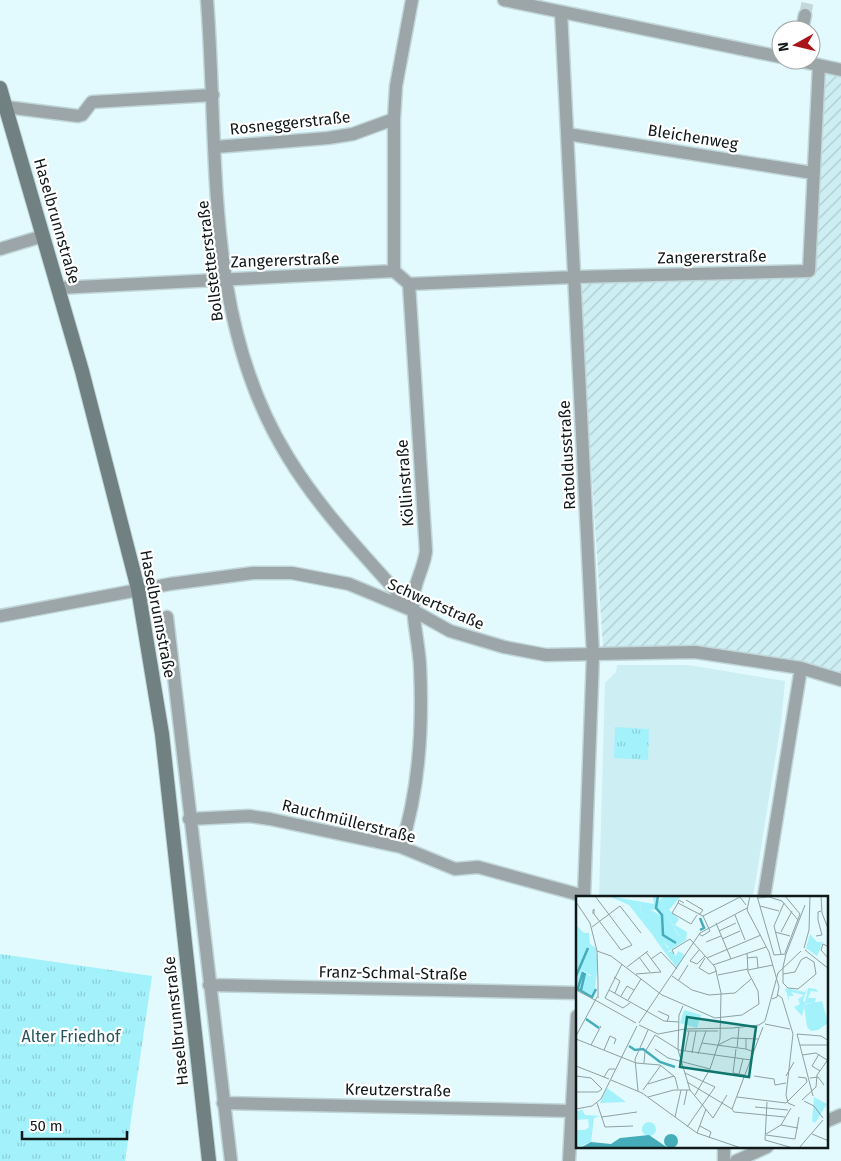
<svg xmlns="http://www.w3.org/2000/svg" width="841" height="1161" viewBox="0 0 841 1161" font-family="'Fira Sans',sans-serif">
	<defs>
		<pattern id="industrial-furrows" width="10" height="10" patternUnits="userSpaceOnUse" patternTransform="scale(1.25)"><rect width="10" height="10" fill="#cdeef2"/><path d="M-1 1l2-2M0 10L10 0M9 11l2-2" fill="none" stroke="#afcbcf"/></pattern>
		<pattern id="park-tufts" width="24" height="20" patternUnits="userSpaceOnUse" patternTransform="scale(1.25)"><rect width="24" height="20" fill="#a3f1fb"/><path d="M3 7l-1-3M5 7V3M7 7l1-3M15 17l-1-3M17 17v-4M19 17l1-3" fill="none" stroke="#8bced7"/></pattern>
	</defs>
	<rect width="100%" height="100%" fill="#e2fafd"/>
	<path fill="#cdeef2" d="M 617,665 L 688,665 L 785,681 L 781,723 L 753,897 L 599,897 L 605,683 L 616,672 Z"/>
	<path fill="url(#industrial-furrows)" d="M 826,72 L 841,76 L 841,674 L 694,648 L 603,647 L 579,279 L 813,274 Z"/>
	<path fill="url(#park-tufts)" d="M 615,727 L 649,729 L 648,760 L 614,758 Z
		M 0,954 L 152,976 L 125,1161 L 0,1161 Z"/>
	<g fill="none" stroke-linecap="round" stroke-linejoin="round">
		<path stroke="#c2d8db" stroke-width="12" stroke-dasharray="12 6" stroke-linecap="butt" d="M 805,15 L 808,0"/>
		<defs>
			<path id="minor" d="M 207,0 C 219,154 203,320 288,457 C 322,513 369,560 412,609
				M 504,0 L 781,57
				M 561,12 L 593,655 L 584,897
				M 802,30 L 805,15
				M 795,60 L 841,70
				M 6,107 L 78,116 L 82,115 L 92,102 L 213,95
				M 394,119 L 394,271 L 409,284 L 426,551 C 424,569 413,584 413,602 C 413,623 419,645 420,666 C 423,727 420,788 401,847
				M 567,134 L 813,173
				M 216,147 L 328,138 L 353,134 L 394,119 L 396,86 L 412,0
				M 0,249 L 43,236
				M 409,284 L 575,277 L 809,271 L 819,65
				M 58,288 L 394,271
				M 0,616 L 170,584 L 253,573 L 292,573 L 349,584 L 414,611 L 450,631 L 504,647 L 546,655 L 695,652 L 801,668 L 841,680
				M 167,617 L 231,1161
				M 189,819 L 249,816 L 270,819 L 401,847 L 455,869 L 478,867 L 584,896
				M 764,897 L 801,668
				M 209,985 L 577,993
				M 223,1103 L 572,1111
				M 827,1121 L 841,1115
				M 569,1161 L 577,1016
				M 724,1161 L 724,1147
				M 736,1161 L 767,1147"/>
			<path id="secondary" d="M 0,88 L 82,371 L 138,589 L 162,734 L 209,1161"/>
		</defs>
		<use href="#minor" stroke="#c0d6d9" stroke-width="15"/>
		<use href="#secondary" stroke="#c0d6d9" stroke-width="16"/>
		<use href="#minor" stroke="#9ca5a7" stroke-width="12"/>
		<use href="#secondary" stroke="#718081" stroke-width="14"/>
	</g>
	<g text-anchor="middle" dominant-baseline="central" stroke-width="4.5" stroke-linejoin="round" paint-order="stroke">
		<g font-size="16" fill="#101819" stroke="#fff">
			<text transform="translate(290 123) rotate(-6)">Rosneggerstraße</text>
			<text transform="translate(693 137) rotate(9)">Bleichenweg</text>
			<text transform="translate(57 221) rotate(74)">Haselbrunnstraße</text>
			<text transform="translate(712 257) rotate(-1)">Zangererstraße</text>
			<text transform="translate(285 260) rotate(-2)">Zangererstraße</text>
			<text transform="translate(210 261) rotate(-97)">Bollstetterstraße</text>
			<text transform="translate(567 455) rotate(-93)">Ratoldusstraße</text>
			<text transform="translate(405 483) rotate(-94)">Köllinstraße</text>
			<text transform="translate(436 604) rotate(24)">Schwertstraße</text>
			<text transform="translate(158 614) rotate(79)">Haselbrunnstraße</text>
			<text transform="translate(349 821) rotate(14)">Rauchmüllerstraße</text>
			<text transform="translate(393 973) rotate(1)">Franz-Schmal-Straße</text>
			<text transform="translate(176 1021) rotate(-96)">Haselbrunnstraße</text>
			<text transform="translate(398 1090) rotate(1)">Kreutzerstraße</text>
		</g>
		<g font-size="16" fill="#265359" stroke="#fff">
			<text x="71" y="1036">Alter Friedhof</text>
		</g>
	</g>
	<g transform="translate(576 896)">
		<rect width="252" height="252" fill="#e2fafd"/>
		<path d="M 88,0 L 105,0 L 93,14 L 103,23 L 99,29 L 111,36 L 110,44 L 90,57 L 96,55 L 100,60 L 102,55 L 109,59 L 101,72 L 84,50 L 88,47 L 92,52 L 103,40 L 88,13 ZM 64,8 L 84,19 L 83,34 L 76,38 L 67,27 ZM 4,73 L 14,80 L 21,76 L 18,100 L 0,92 L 0,80 ZM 246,105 L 252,127 L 242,134 L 235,135 L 231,131 L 228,109 ZM 31,192 L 50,206 L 24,207 ZM 238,201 L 251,208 L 239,227 L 236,225 ZM66 233a7 7 0 1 1 14 0a7 7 0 1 1-14 0Z" fill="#a3f1fb"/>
		<path d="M 33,0 L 78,8 L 77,1 L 82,0 L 82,6 L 88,0 L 88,13 L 103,41 L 94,52 L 88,47 L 84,50 L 76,38 L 82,34 L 77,27 L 84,19 L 81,14 L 68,13 L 64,8 L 67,27 L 53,9 ZM 0,29 L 8,37 L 13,37 L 14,48 L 20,52 L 22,74 L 18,81 L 4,73 L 0,80 ZM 234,38 L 241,46 L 247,46 L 241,60 L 230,52 ZM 209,92 L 229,96 L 231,93 L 227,104 L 229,107 L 232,92 L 240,93 L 242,96 L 235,95 L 232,102 L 240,102 L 239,106 L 245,106 L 229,108 L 226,120 L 218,111 L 224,108 L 222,103 L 228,99 L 215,96 L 218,100 L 213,100 L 213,105 ZM 6,214 L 9,219 L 24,220 L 18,222 L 15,246 L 0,252 L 0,234 L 9,234 L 13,231 L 12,223 L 0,224 L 0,215 Z" fill="#a3f1fb"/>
		<path d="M 108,114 L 125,119 L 121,132 L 104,127 Z" fill="#a3f1fb"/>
		<path d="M88 245a7 7 0 1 1 14 0a7 7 0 1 1-14 0ZM 73,239 L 92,252 L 4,252 L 15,246 L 35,248 L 44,242 Z" fill="#45adba"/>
		<path fill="none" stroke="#45adba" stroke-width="2.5" d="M 82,0 L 80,12 L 86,19 L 87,39 L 100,47M 124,22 L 128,32 L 124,34M 0,80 L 12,52M 0,92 L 16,101 L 20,93M 2,92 L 7,76M 5,94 L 9,77M 10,123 L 23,132M 53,150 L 59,154 L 67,153 L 84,166 L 99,171"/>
		<path fill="none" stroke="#8ea0a2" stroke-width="1" d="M 174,0 L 171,14 L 193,56 L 203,91 L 201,101 L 196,103M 181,0 L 198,59 L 210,58M 245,0 L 246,17 L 253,35M 182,2 L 193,1 L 206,5 L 222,24M 110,4 L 127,14 L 123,19M 0,6 L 14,27 L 21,55 L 35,60 L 86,99 L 139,122 L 166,119 L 183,108 L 182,95 L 172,76 L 171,57M 102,7 L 96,17 L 115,28 L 121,19M 108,7 L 103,4 L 102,7 L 127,20M 44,10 L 65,37M 184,10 L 203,15M 17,18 L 17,14 L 18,13 L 18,18 L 45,54 L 56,49 L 19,0M 159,19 L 169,44M 140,27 L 155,63M 16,31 L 44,10M 143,35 L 160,27M 199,36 L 214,40M 205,36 L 216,15M 123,38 L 126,40 L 134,35 L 127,20 L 164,1 L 170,9M 240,40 L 246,39 L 242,24 L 242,16 L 245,15M 146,43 L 164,35M 130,46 L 145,40M 253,51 L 247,48 L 245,54 L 253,63M 228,52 L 233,34 L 234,0M 123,54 L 114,65 L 121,68 L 129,60M 229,54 L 253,73M 21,55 L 22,85M 209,57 L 224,18 L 209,0M 98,58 L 96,54 L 114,43 L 139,71 L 145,97 L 144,143 L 134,173 L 119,199M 205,58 L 198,30 L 208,7M 63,61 L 74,76M 129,62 L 123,72 L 133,78 L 141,75M 131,62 L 185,39M 171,62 L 181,61 L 182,72M 75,63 L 85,56 L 101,73M 46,68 L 29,102 L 47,112 L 54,107M 137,69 L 190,51M 51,71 L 72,55M 172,74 L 197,69M 60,78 L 85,76 L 70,56M 207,78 L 219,76 L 225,64 L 230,61 L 238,66 L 240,78 L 222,93 L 212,92 L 207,87 L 207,71 L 210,58 L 229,9M 142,79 L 172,73M 96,80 L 116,94 L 133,99 L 159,97 L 175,83M 38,81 L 44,85 L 39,97M 102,85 L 112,69M 0,94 L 19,104M 33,94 L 88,125 L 103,126M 202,99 L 206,102 L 217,138 L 210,199 L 212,207 L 219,210M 45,100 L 51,90 L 58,94M 22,102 L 22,85M 19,104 L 60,127M 52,104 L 65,83M 107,110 L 103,119 L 102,154 L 114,194M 82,115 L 93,120 L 91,126M 189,125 L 202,77 L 225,55M 63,127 L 124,37 L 171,12M 189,128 L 214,133M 63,129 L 82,138 L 109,133 L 157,132 L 183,129 L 189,125M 111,135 L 142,135M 79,139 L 103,154 L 175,164M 0,140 L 21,101M 170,142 L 170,153 L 178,156M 0,143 L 60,167 L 84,169 L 99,181 L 102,193M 126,147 L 170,153M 15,149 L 25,130M 142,149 L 156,142 L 182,143M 224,149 L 253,149M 161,152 L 163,132M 79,153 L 92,162 L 134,173M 160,153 L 157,177 L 169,179M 28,154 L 34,140 L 40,143 L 38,148M 109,155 L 113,135M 116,157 L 120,135M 122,158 L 130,135M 243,158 L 236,170 L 244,175M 226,159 L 240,157 L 251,164M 68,167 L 69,156 L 79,139M 0,170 L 33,183M 109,177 L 139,191 L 111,231M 163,178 L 167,163M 0,180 L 15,182 L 26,193 L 22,196 L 0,196M 178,180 L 198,183 L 199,189 L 210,187M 210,180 L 218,166M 28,181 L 33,173 L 39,173M 234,182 L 242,181 L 248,189M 35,184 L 66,197 L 121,237 L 165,252M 111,186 L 156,213M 72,188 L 98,180M 67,194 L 85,169M 114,194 L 137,222 L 151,199M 62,195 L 59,163 L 72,134M 237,200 L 221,138 L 245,140 L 253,145M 72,201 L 98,194 L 114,194M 161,201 L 210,207 L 231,186 L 230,182 L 222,181M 226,204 L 240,191 L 241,179 L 253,162M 228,205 L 238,210 L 247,222M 191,206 L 189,244 L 217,252M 21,207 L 29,231 L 57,230M 108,209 L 111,194M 179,211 L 212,214M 0,213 L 16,210 L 25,203 L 61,130M 156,213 L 187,131M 156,213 L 158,216 L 209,221M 26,221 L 61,216M 99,221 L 105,194M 205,229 L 215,212M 205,229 L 222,232M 124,230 L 135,236 L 133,242M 121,237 L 130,213M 190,238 L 205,229M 236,238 L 253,245M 190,239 L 219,243 L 223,221M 223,252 L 247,224"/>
		<path fill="#0f766e" fill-opacity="0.15" stroke="#0f766e" stroke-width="2.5" d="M 111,121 L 180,131 L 173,181 L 104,171 Z"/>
		<rect width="252" height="252" fill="none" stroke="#101819" stroke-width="2.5"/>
	</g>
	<g transform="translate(796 45) rotate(262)"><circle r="24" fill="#ffffff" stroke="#9fa3a3"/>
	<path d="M0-4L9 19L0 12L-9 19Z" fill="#a81419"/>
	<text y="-8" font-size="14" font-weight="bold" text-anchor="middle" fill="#101819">N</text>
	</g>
	<path d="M22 1131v8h105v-8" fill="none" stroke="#101819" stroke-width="2.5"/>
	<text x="30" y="1131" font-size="15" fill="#101819" stroke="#ffffff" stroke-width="4" paint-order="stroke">50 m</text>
</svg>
